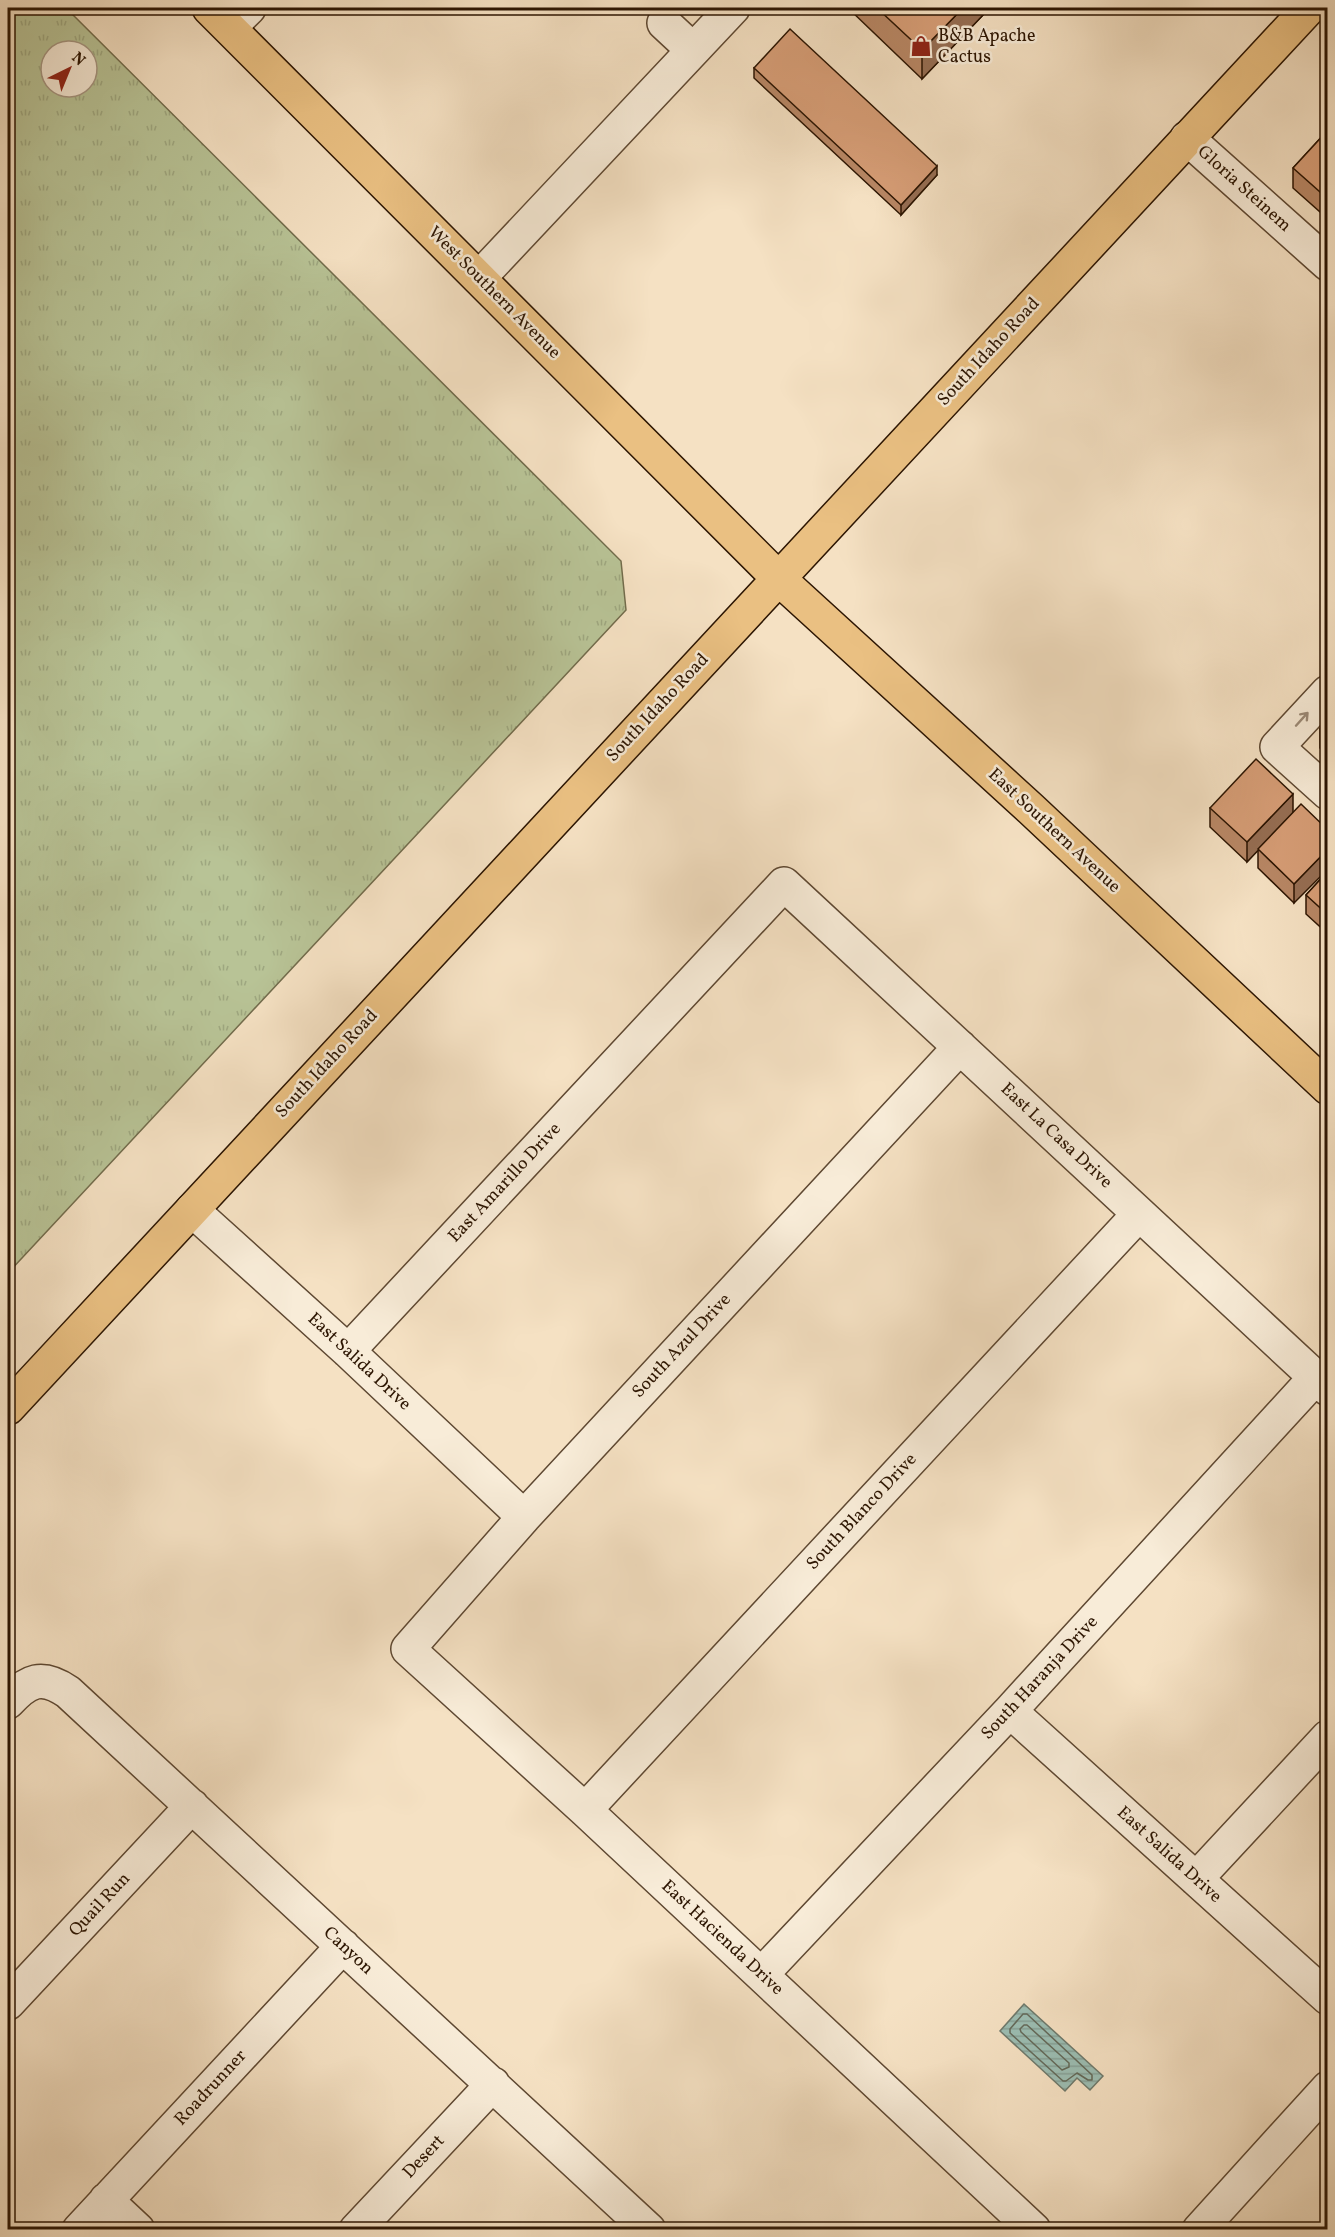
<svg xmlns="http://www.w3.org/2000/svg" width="1335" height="2237" viewBox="0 0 1335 2237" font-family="Vollkorn,serif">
	<defs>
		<pattern id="grass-tufts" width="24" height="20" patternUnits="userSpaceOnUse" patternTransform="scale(1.5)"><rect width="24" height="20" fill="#b8c396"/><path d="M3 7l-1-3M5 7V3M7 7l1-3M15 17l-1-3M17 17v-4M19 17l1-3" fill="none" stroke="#9ea780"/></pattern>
		<pattern id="water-rules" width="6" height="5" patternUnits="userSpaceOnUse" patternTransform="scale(1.5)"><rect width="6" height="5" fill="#9cbeb3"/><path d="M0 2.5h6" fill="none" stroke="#87a298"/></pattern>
	</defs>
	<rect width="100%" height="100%" fill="#f5e1c3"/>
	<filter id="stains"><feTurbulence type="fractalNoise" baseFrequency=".00333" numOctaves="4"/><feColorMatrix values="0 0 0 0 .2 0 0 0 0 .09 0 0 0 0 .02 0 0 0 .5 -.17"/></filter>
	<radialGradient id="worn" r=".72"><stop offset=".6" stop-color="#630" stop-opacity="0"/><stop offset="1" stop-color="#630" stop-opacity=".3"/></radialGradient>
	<path fill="url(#grass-tufts)" stroke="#726c4c" stroke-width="1.5" fill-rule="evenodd" d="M 8,8 L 66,8 L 621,561 L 626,610 L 8,1273 ZM 51,51 L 87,51 L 87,87 L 51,87 Z"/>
	<path fill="url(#water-rules)" stroke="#6f7a6c" stroke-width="1.5" d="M 1024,2004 L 1103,2076 L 1090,2090 L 1077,2078 L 1065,2091 L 1000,2031 Z"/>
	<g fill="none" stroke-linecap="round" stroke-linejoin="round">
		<path stroke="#646a5a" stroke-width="1.5" d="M 1023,2014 L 1027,2014 L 1092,2075 L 1092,2080 L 1088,2080 L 1077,2073 L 1066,2081 L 1063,2081 L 1010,2033 L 1010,2029 Z
			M 1024,2025 L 1027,2025 L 1069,2063 L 1069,2067 L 1062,2070 L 1021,2032 L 1020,2029 Z"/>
		<defs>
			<path id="minor" d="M 664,23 L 693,50
				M 230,27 L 249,8
				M 1187,138 L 1328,264
				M 479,278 L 733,8
				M 1328,692 L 1277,747 L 1328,793
				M 960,1047 L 524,1517 L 408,1649 L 585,1810 L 1034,2230
				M 192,1210 L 348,1351 L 524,1517
				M 348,1351 L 784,884 L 1328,1389
				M 8,1702 C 28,1680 42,1674 68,1692 L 649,2230
				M 1010,1711 L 1328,1998
				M 585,1810 L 1139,1214
				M 1196,1879 L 1328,1737
				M 762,1974 L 1010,1711 L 1315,1378
				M 8,2003 L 192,1806
				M 106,2200 L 138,2230
				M 79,2230 L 343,1946
				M 356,2230 L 493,2084
				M 1199,2230 L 1328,2088"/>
			<path id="major" d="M 209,8 L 778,578 L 1031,809 L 1328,1088
				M 8,1408 L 1309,8"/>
		</defs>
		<use href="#minor" stroke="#5e4832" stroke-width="36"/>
		<use href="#major" stroke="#2c1502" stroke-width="36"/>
		<use href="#minor" stroke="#f8ecd8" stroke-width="33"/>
		<use href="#major" stroke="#eac082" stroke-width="33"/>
	</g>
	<path fill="#b88765" stroke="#2c1502" stroke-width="1.5" d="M 848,8 L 984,8 L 984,14 L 922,79 Z
		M 754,68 L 937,175 L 901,215 L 754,78 Z
		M 1328,130 L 1328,219 L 1293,188 L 1293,168 Z
		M 1328,721 L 1328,756 L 1320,748 L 1320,729 Z
		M 1210,808 L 1293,813 L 1328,830 L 1294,903 L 1258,868 L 1258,850 L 1247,862 L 1210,827 Z
		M 1328,871 L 1328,934 L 1306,914 L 1306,895 Z"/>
	<path fill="#966e53" stroke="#2c1502" stroke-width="1.5" d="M 963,8 L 984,8 L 984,14 L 922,79 L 922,50 Z
		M 937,166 L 937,175 L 901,215 L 901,205 Z
		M 1293,794 L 1293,814 L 1247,862 L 1247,842 Z
		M 1328,849 L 1328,869 L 1294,903 L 1294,884 Z"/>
	<path fill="#d69d76" stroke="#2c1502" stroke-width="1.5" d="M 877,8 L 963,8 L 922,50 Z
		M 790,29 L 937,166 L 901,205 L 754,68 Z
		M 1328,130 L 1328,199 L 1293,168 Z
		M 1328,721 L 1328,737 L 1320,729 Z
		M 1256,759 L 1293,794 L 1247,842 L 1210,808 Z
		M 1301,804 L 1328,830 L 1328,849 L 1294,884 L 1258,849 Z
		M 1328,871 L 1328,915 L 1306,895 Z"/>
	<defs><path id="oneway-shaft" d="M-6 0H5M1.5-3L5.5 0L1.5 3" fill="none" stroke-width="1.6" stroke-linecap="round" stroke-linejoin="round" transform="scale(1.5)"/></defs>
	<use stroke="#9c8b78" href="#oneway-shaft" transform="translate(1302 719) rotate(-48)"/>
	<defs>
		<symbol id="shop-bare" viewBox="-9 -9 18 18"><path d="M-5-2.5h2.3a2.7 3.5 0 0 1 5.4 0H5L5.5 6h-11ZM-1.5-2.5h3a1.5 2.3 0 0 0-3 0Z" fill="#8f2418" stroke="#f8ecd8" stroke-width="2.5" paint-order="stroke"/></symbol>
	</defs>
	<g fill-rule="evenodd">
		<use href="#shop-bare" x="906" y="31" width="30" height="30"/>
	</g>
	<g text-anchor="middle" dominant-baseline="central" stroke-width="5" stroke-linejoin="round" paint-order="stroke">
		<g font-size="18" fill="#2c1502" stroke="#f8ecd8" text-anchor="start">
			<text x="938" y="36">B&amp;B Apache<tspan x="938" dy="21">Cactus</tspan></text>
		</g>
		<g font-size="18" fill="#2c1502" stroke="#f8ecd8">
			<text transform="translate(1244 189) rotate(42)">Gloria Steinem</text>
			<text transform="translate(494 293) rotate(45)">West Southern Avenue</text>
			<text transform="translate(989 352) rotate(-47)">South Idaho Road</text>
			<text transform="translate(658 708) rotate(-47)">South Idaho Road</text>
			<text transform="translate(1054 831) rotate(43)">East Southern Avenue</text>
			<text transform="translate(327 1064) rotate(-47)">South Idaho Road</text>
			<text transform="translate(1056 1136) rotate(43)">East La Casa Drive</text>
			<text transform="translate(505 1183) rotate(-47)">East Amarillo Drive</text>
			<text transform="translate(682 1346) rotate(-47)">South Azul Drive</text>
			<text transform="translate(359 1362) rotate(43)">East Salida Drive</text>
			<text transform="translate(862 1512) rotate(-47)">South Blanco Drive</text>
			<text transform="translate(1040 1678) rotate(-47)">South Haranja Drive</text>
			<text transform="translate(1169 1855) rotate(42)">East Salida Drive</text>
			<text transform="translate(100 1905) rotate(-47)">Quail Run</text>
			<text transform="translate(722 1938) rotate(43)">East Hacienda Drive</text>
			<text transform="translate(348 1951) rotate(43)">Canyon</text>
			<text transform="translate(211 2088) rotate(-47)">Roadrunner</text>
			<text transform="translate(424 2157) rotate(-47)">Desert</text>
		</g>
	</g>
	<rect width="1335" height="2237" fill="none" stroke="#f5e1c3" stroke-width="30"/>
	<rect x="9" y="9" width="1317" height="2219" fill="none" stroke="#2c1502" stroke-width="3"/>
	<rect x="15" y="15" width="1305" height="2207" fill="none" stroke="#2c1502" stroke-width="1.5"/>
	<g transform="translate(69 69) rotate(43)"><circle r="28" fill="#f8ecd8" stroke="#a69682" stroke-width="1.5"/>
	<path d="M0-4.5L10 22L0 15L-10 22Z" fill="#8f2418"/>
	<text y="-9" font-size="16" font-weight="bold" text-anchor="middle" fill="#2c1502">N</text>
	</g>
	<rect width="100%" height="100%" filter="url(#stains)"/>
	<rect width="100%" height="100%" fill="url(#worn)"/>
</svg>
